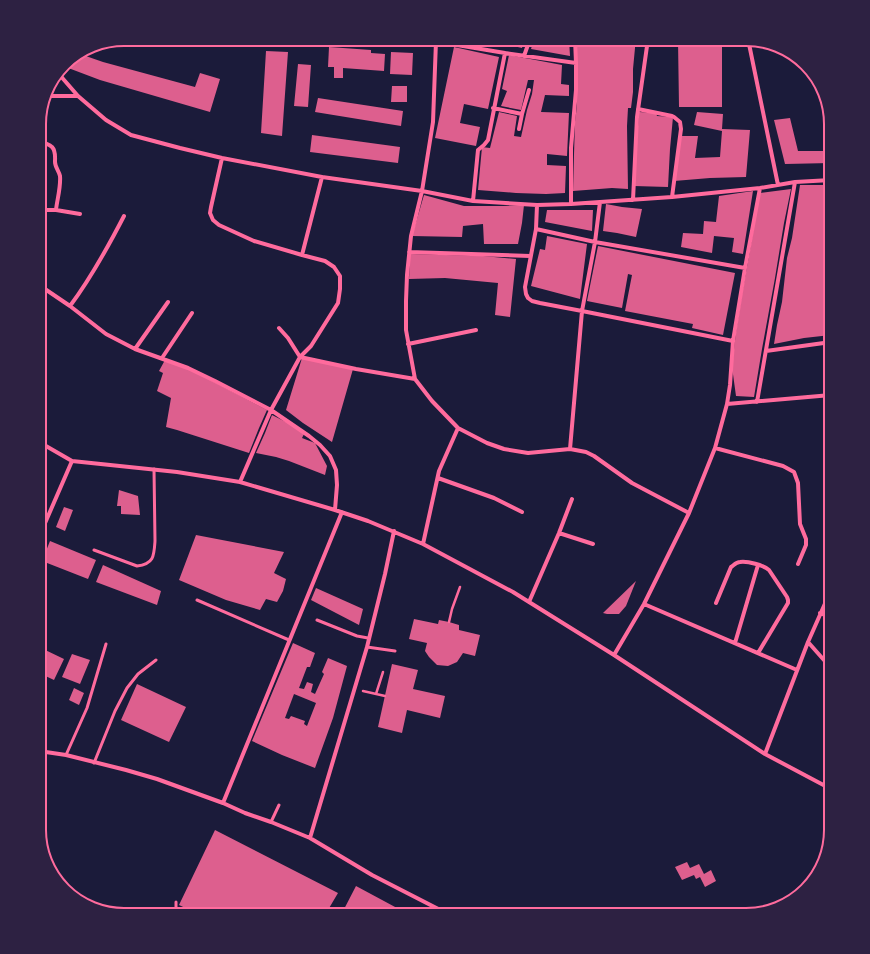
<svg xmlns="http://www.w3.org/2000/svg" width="870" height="954" viewBox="0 0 870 954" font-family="'Titillium Web',sans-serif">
	<rect width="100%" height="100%" fill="#1b1b3a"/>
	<path fill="#dd5f8e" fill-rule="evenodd" d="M 483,39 L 524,39 L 522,48 Z
		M 534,39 L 569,39 L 570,56 L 531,49 Z
		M 577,39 L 635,39 L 635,48 L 633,69 L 633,92 L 631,108 L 628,108 L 627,126 L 628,189 L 612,188 L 573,191 L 574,154 L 575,122 L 577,105 Z
		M 678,40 L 722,40 L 722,107 L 679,107 Z
		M 329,47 L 371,50 L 371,53 L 385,54 L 384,71 L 343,68 L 343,78 L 334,78 L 334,67 L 328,67 Z
		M 454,47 L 499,57 L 488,109 L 464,104 L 460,123 L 480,127 L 476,146 L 435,138 Z
		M 266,51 L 288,52 L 282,136 L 261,133 Z
		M 391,52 L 413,53 L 412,75 L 390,74 Z
		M 80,53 L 80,54 L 103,62 L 195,87 L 200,73 L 220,79 L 210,112 L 100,80 L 63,66 L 68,60 Z
		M 509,55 L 562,65 L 561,84 L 569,85 L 569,96 L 545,95 L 541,112 L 569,113 L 567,156 L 547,154 L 547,165 L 566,166 L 565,193 L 546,194 L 516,193 L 478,190 L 482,147 L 490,148 L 499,112 L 517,116 L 514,136 L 521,137 L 527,110 L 532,94 L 534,80 L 528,80 L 521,110 L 501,106 L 507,91 L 502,89 Z
		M 298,64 L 311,65 L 308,107 L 294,106 Z
		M 392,86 L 407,86 L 407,102 L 391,102 Z
		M 318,98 L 403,111 L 401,126 L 315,112 Z
		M 639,112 L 656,113 L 657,116 L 673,117 L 670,149 L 668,187 L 634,186 Z
		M 697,112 L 723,114 L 722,129 L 750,130 L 746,177 L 710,178 L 674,181 L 680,136 L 698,136 L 695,158 L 720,157 L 722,131 L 694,125 Z
		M 790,118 L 798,151 L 831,151 L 831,163 L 785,164 L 774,120 Z
		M 312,135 L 400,147 L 398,163 L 310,152 Z
		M 800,185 L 831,185 L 831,267 L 828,299 L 831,300 L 830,315 L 831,315 L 831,335 L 804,338 L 774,344 L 777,325 L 782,302 L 787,258 L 792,238 Z
		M 791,189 L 784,223 L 775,278 L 762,349 L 754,397 L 736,396 L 732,367 L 736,332 L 742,294 L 749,256 L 755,220 L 760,193 Z
		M 753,191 L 743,254 L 732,252 L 734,238 L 714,236 L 712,253 L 681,247 L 683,233 L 703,234 L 704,221 L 716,222 L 719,196 Z
		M 424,195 L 464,206 L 503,206 L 524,205 L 522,223 L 518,244 L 484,244 L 483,224 L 463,226 L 462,237 L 412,236 Z
		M 606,204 L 622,207 L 642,209 L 636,237 L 617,233 L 603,231 Z
		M 547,210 L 593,210 L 592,231 L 545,222 Z
		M 547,236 L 587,244 L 580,299 L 531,286 L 540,249 L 545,250 Z
		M 598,246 L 735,273 L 723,335 L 692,328 L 693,324 L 625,311 L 632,275 L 628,274 L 622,308 L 587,301 Z
		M 410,254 L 483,256 L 516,259 L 510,317 L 495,315 L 498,283 L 445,278 L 409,279 Z
		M 302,358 L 353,369 L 332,442 L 303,423 L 286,410 Z
		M 165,360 L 195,372 L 267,410 L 259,428 L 249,453 L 177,430 L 166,427 L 171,398 L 157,391 L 163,373 L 159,371 Z
		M 272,415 L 292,425 L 304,434 L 302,438 L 315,443 L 327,466 L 325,475 L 289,461 L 276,457 L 256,453 L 265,433 Z
		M 119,490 L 138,496 L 140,515 L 121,514 L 121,506 L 117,506 Z
		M 64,507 L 73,510 L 65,531 L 56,527 Z
		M 196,535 L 284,552 L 274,573 L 286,579 L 283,591 L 277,602 L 266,599 L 260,610 L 226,600 L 179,580 Z
		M 50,541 L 96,560 L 88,579 L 42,561 Z
		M 103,565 L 161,591 L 157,605 L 96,582 Z
		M 636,581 L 626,606 L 619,614 L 607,614 L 603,613 Z
		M 316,588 L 363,609 L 359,625 L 311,600 Z
		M 414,619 L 438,624 L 439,620 L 449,622 L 459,625 L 459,630 L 480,635 L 475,656 L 463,653 L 457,662 L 448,666 L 437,665 L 429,657 L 425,651 L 427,643 L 409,639 Z
		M 293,643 L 315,653 L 310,667 L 307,667 L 299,688 L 304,689 L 307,682 L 313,684 L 311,692 L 315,694 L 324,674 L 322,672 L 328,658 L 347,666 L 333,718 L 315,768 L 282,755 L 252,741 ZM 294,694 L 316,703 L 307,726 L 304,724 L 305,721 L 291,716 L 289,719 L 285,718 Z
		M 39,647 L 64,659 L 54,680 L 39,673 Z
		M 72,654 L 90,660 L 80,684 L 62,677 Z
		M 392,664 L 418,670 L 413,689 L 445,696 L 440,718 L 407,710 L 402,733 L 378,727 Z
		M 137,684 L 186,707 L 169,742 L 121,720 Z
		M 74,688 L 84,693 L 79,705 L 69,700 Z
		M 215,830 L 338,893 L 325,915 L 200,915 L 179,905 Z
		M 687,862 L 690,868 L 699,864 L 704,874 L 711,870 L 716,881 L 705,887 L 700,877 L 696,879 L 694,875 L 682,880 L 675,867 Z
		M 356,886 L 410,915 L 341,915 Z"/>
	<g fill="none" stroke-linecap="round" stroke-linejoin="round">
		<path stroke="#ff6b9d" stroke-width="2.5" d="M 449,622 L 452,609 L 460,587
			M 363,691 L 385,696
			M 376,694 L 383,672"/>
		<path stroke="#ff6b9d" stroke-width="3" d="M 94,550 L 137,566 C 154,564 154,556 155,541 L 154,469
			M 197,600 L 289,640
			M 317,620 L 357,636 L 368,638
			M 367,647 L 395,651
			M 66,755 L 87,708 L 106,644
			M 94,763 L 115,711 L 127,688 L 138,674 L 156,660
			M 271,822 L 279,805
			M 176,902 L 176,912 L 177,915"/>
		<path stroke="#ff6b9d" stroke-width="4" d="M 421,39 L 505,53 L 576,63
			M 748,39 L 778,185
			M 479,48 L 481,39
			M 524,56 L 530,39
			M 58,73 L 78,96 L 106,120 L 131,135 L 180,148 L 222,158 L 322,177 L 422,191 L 473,201 L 537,205 L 571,204 L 672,197 L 760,188 L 795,182 L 831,180
			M 45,96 L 78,96
			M 493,108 L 522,114
			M 638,109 L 672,116 L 674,117 L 680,122 L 681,129 L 672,197
			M 519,129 L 522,114 L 529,90
			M 39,139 C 43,144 49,143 52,147 C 56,151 55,157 55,162 C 55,167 59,171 60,176 C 61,187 57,200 56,210
			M 222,158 L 211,207 L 210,213 L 213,220 L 219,225 L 254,241 L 302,255 L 325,261 L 334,267 L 340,276 L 340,289 L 338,303 L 311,346 L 300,357 L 271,410 L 240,482
			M 633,200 L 637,117 L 648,39
			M 473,201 L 478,150 L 484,145 L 488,140 L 505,53
			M 571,204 L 571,148 L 576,90 L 576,63 L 575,39
			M 537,205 L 536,229 L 525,287 L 526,294 L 528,298 L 532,301 L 540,303 L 582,311 L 733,341
			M 39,210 L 56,210 L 80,214
			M 536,229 L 595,242 L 745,268
			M 409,252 L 530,256
			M 302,255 L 322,177
			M 39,285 L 70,306 L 106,334 L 135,349 L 188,368 L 215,381 L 271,410 L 309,436 L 320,445 L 330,456 L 336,470 L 337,485 L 335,510
			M 831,291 L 831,289
			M 70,306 C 91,278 108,247 124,216
			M 279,328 L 288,338 L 300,357
			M 408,344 L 476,330
			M 135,349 L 168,302
			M 766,351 L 831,342
			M 300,357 L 356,369 L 415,379
			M 162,358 L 192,313
			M 415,379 L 406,330 L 406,301 L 407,275 L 411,236 L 422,191 L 433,122 L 436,41
			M 415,379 L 432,401 L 458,428 L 487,443 L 504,449 L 528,453 L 570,449 L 586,452 L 594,456 L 632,483 L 689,513
			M 757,402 L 795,182
			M 727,404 L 831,395
			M 39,442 L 72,461 L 177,472 L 240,482 L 335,510 L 368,521 L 423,544 L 513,592 L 614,655 L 765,754 L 831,789
			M 715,448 L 783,466 L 794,472 L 798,483 L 800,524 L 806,539 L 806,545 L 798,564
			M 570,449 L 582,311 L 595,242 L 600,202
			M 438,478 L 494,498 L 522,512
			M 826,505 L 831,547
			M 559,533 L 593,544
			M 39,537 L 72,461
			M 423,544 L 439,471 L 458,428
			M 529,602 L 559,533 L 572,499
			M 716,603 L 731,567 C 734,565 736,562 740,562 C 748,561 763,565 769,570 L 787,597 L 788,600 L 788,603 L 758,653
			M 644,604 L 797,670
			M 820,613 L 831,617
			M 808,642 L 831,668
			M 735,643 L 758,565
			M 614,655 L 644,604 L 689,513 L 715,448 L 727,404 L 730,385 L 733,341 L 745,268 L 760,188
			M 39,751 L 66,755 L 126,770 L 157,779 L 223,803 L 245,813 L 271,822 L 310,838 L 372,875 L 450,915
			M 765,754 L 808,642 L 831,590
			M 223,803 L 342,512
			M 310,838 L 367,647 L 385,574 L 394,531"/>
	</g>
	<path d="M0 0H870V954H0ZM124 46H746A78 78 0 0 1 824 124V830A78 78 0 0 1 746 908H124A78 78 0 0 1 46 830V124A78 78 0 0 1 124 46Z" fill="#2d2142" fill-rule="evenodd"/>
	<path fill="none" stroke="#ff6b9d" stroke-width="2" d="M124 46H746A78 78 0 0 1 824 124V830A78 78 0 0 1 746 908H124A78 78 0 0 1 46 830V124A78 78 0 0 1 124 46Z"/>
</svg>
